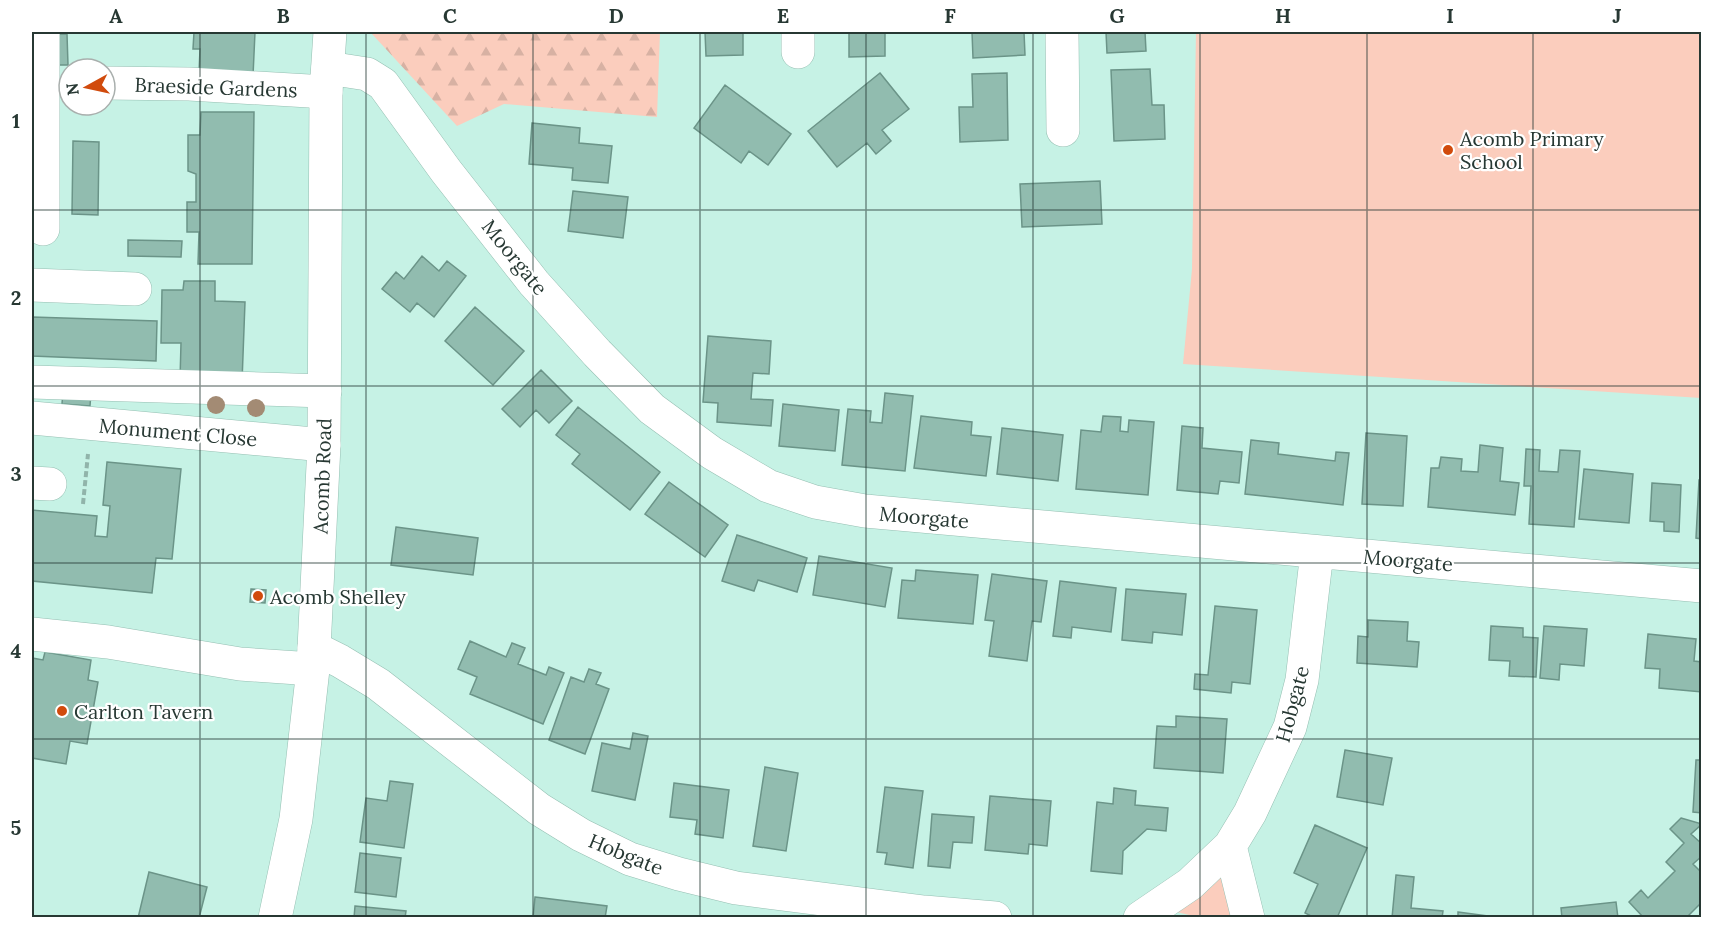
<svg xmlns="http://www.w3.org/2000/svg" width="1733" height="949" viewBox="0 0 1733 949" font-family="Lora,serif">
	<defs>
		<pattern id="forest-firs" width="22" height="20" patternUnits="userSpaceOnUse" patternTransform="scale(1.5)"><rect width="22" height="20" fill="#fbcdbd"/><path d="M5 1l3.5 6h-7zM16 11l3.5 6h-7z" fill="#d7b1a3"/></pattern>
	</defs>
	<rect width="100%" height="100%" fill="#c6f2e5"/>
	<path fill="#fbcdbd" d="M 1196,32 L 1701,32 L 1701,398 L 1183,364 L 1192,269 Z
		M 1224,873 L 1235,917 L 1198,917 L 1172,911 Z"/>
	<path fill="url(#forest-firs)" d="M 372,32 L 660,32 L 657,117 L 504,104 L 457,126 L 372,34 Z"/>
	<path fill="#91bcaf" stroke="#6b9488" stroke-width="1.5" d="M 194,32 L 255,32 L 253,76 L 199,73 L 200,49 L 193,49 Z
		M 705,32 L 743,32 L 743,55 L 706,56 Z
		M 849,32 L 885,32 L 885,56 L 849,57 Z
		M 972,32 L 1024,32 L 1025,55 L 973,58 Z
		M 1106,32 L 1145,32 L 1146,51 L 1107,53 Z
		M 50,34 L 67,34 L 68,65 L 50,65 Z
		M 1150,69 L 1152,105 L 1164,105 L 1165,139 L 1114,141 L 1111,70 Z
		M 880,73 L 909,109 L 882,130 L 891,141 L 876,154 L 867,143 L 837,167 L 808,131 Z
		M 1007,73 L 1008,140 L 960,142 L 959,107 L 973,107 L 972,74 Z
		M 725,85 L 791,134 L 768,165 L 749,151 L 741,163 L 694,128 Z
		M 201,112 L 254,112 L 252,264 L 198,264 L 199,232 L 187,232 L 187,202 L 196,202 L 196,174 L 188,171 L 188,135 L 200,135 Z
		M 532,123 L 580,128 L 579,143 L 612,146 L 608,183 L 572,180 L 573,168 L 529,164 Z
		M 73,141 L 99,142 L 98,215 L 72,214 Z
		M 1100,181 L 1102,224 L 1022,227 L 1020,184 Z
		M 573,191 L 628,197 L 623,238 L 568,231 Z
		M 128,240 L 182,241 L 181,257 L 128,256 Z
		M 422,256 L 439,271 L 447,261 L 466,276 L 434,317 L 417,303 L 410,312 L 382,289 L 396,272 L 404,279 Z
		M 184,281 L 215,281 L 215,301 L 245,302 L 242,382 L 180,380 L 181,343 L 161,343 L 162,290 L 183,290 Z
		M 475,307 L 524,351 L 493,385 L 445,341 Z
		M 32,317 L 157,321 L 156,361 L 32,356 Z
		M 708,336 L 771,341 L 769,374 L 753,373 L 751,399 L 773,400 L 771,426 L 717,422 L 718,403 L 703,402 Z
		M 541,370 L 572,401 L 549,423 L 536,410 L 520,427 L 502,409 Z
		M 63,391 L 91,393 L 90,406 L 62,404 Z
		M 885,393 L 913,396 L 905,471 L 842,465 L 848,409 L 871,411 L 870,422 L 882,423 Z
		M 783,404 L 839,410 L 835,451 L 779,446 Z
		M 578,407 L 660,472 L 630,510 L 572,464 L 580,454 L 556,435 Z
		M 921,416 L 972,422 L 971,435 L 991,437 L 986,476 L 914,468 Z
		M 1103,416 L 1121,417 L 1120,431 L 1128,432 L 1129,420 L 1154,422 L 1148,495 L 1076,489 L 1081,430 L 1101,432 Z
		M 1182,426 L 1203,428 L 1202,448 L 1242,452 L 1239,483 L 1220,481 L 1218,494 L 1177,490 Z
		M 1002,428 L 1063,435 L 1058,481 L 997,474 Z
		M 1366,433 L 1407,436 L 1403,506 L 1362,504 Z
		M 1251,440 L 1279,443 L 1278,454 L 1335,461 L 1336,452 L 1349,453 L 1343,505 L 1245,494 Z
		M 1480,445 L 1503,448 L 1500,481 L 1519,483 L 1515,515 L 1428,507 L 1431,468 L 1439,468 L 1441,457 L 1462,459 L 1461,471 L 1478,472 Z
		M 1526,449 L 1540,450 L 1539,471 L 1558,472 L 1560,450 L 1580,451 L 1574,527 L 1529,524 L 1531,486 L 1524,486 Z
		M 107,462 L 181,469 L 172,559 L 156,558 L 152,593 L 32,581 L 32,510 L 97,516 L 95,536 L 107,537 L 110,506 L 103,505 Z
		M 1584,469 L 1633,474 L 1629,523 L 1579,519 Z
		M 1699,480 L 1702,480 L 1702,539 L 1696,538 Z
		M 669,482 L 728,525 L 705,557 L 645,514 Z
		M 1652,483 L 1681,485 L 1679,532 L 1664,531 L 1664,522 L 1650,521 Z
		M 396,527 L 478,538 L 473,575 L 391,565 Z
		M 737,535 L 807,558 L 797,592 L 758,580 L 754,591 L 722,581 Z
		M 819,556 L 892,568 L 885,607 L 813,595 Z
		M 916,570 L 978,575 L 973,624 L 898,618 L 902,580 L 915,581 Z
		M 992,574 L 1047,581 L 1041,622 L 1032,621 L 1027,661 L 989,656 L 994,621 L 985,620 Z
		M 1060,581 L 1116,588 L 1111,632 L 1072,627 L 1071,638 L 1053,636 Z
		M 251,589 L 266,590 L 265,603 L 250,602 Z
		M 1126,589 L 1186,594 L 1182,635 L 1153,632 L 1152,643 L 1122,640 Z
		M 1215,606 L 1257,610 L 1250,684 L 1232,682 L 1231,693 L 1194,689 L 1195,674 L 1208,675 Z
		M 1368,620 L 1408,622 L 1407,641 L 1419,642 L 1417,667 L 1357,663 L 1358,636 L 1368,637 Z
		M 1491,626 L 1523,628 L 1523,637 L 1538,638 L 1536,677 L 1509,676 L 1510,661 L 1489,660 Z
		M 1544,626 L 1587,629 L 1584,666 L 1560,664 L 1559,680 L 1540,678 Z
		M 1648,634 L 1696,639 L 1694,661 L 1702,662 L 1702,692 L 1659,688 L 1660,669 L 1645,668 Z
		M 470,641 L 506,657 L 512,643 L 525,648 L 518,664 L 546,675 L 549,667 L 564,673 L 543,724 L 470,694 L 477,677 L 458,669 Z
		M 45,652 L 91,660 L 88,680 L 98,682 L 87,744 L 70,741 L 66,764 L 32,758 L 32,658 L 43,660 Z
		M 589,669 L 601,673 L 596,684 L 609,689 L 585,754 L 549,740 L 571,677 L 584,682 Z
		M 1176,716 L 1227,719 L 1223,773 L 1154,768 L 1157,726 L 1176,727 Z
		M 633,733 L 648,736 L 635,800 L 592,791 L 602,743 L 630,749 Z
		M 1345,750 L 1392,758 L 1383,805 L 1337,797 Z
		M 1696,760 L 1702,760 L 1702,813 L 1693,812 Z
		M 765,767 L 798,773 L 786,851 L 753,846 Z
		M 390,781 L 413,784 L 404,848 L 360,842 L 366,798 L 387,801 Z
		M 674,783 L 729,790 L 723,838 L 695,834 L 697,820 L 670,817 Z
		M 885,787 L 923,791 L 913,868 L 885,864 L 887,853 L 877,852 Z
		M 1114,788 L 1136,791 L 1135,805 L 1168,808 L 1166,831 L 1147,829 L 1123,851 L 1122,874 L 1091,871 L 1097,802 L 1113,804 Z
		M 990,796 L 1051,801 L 1047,846 L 1029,844 L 1028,854 L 985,850 Z
		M 932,814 L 974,817 L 972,843 L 953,842 L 950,868 L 928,866 Z
		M 1681,818 L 1702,824 L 1691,834 L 1702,844 L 1702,856 L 1693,864 L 1702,873 L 1702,902 L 1686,918 L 1644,918 L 1629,902 L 1641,890 L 1648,898 L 1675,871 L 1666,862 L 1684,843 L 1670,829 Z
		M 1315,825 L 1367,848 L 1337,918 L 1315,918 L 1305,913 L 1318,884 L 1294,873 Z
		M 360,853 L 401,858 L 396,897 L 355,892 Z
		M 149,872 L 207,887 L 199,918 L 138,918 Z
		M 1396,875 L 1414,877 L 1411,908 L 1443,911 L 1442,918 L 1392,918 Z
		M 535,897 L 607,906 L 605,918 L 533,918 Z
		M 1616,902 L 1618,918 L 1562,918 L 1561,908 Z
		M 355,906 L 406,911 L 405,918 L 354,918 Z
		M 1458,912 L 1503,918 L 1458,918 Z"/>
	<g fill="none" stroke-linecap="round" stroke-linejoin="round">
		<defs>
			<path id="minor" d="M 798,32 L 798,52
				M 1062,32 L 1063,130
				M 328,68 L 367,74 L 383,84 L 446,171 L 534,283 L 597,353 L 652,409 L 712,453 L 768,486 L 815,502 L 865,511 L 1702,586
				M 105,83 L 189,84 L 326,92
				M 43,229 L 43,32
				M 32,285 L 135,289
				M 32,382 L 325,391
				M 32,418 L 324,445
				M 32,483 L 50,484
				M 32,634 L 108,642 L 240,664 L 313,669
				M 314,648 L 340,661 L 378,684 L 539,809 L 581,835 L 630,859 L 679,874 L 736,888 L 924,912 L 995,918
				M 1230,846 L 1248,918
				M 1140,918 L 1190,884 L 1230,846 L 1250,813 L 1290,727 L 1302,680 L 1317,552"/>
			<path id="major" d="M 275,918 L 296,819 L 313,669 L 324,445 L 326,92 L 330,32"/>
		</defs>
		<use href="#minor" stroke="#95bfb2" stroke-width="34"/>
		<use href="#major" stroke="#95bfb2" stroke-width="34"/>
		<path stroke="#91b4aa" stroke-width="4" stroke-dasharray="6 3" stroke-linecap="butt" d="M 83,504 L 88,454"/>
		<use href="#minor" stroke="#fff" stroke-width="33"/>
		<use href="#major" stroke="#fff" stroke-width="33"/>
	</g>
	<g fill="#a38b74">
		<circle cx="216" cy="405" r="9"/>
		<circle cx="256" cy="408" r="9"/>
	</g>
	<path fill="none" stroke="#273833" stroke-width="1.5" stroke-opacity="0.55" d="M 200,32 L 200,918M 366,32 L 366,918M 533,32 L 533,918M 700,32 L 700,918M 866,32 L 866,918M 1033,32 L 1033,918M 1200,32 L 1200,918M 1367,32 L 1367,918M 1533,32 L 1533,918M 32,210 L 1702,210M 32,386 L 1702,386M 32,563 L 1702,563M 32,739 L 1702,739"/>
	<g fill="#d14b0d" stroke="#fff" stroke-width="2">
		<circle cx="1448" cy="150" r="6"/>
		<circle cx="258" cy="596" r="6"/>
		<circle cx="62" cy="711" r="6"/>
	</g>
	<g text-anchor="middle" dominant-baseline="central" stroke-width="4.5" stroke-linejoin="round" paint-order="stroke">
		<g font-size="20" fill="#273833" stroke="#fff">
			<text transform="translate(216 87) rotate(2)">Braeside Gardens</text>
			<text transform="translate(515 257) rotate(51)">Moorgate</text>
			<text transform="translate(178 432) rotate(5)">Monument Close</text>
			<text transform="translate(322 476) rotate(-88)">Acomb Road</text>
			<text transform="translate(924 517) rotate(5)">Moorgate</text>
			<text transform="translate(1408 560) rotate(5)">Moorgate</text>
			<text transform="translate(1292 704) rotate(-75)">Hobgate</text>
			<text transform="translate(626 854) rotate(22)">Hobgate</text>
		</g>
		<g font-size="20" fill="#273833" stroke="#fff" text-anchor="start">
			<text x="1460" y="138">Acomb Primary<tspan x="1460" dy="23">School</tspan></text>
			<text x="270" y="596">Acomb Shelley</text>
			<text x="74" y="711">Carlton Tavern</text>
		</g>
	</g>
	<rect width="1733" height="949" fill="none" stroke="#ffffff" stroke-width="66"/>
	<g transform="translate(87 87) rotate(262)"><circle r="28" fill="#ffffff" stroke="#a9afad" stroke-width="1.5"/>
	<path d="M0-4.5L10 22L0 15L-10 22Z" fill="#d14b0d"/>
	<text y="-9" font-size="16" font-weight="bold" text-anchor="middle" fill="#273833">N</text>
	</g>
	<rect x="33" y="33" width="1667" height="883" fill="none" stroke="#273833" stroke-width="2"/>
	<g font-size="20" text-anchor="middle" font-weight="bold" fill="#273833">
		<text x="116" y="23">A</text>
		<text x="283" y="23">B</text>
		<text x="450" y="23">C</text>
		<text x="616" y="23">D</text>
		<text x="783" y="23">E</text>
		<text x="950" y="23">F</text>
		<text x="1117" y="23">G</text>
		<text x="1283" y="23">H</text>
		<text x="1450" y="23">I</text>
		<text x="1617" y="23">J</text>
		<text x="16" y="128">1</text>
		<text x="16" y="305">2</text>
		<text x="16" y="481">3</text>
		<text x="16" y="658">4</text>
		<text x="16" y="835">5</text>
	</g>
</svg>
